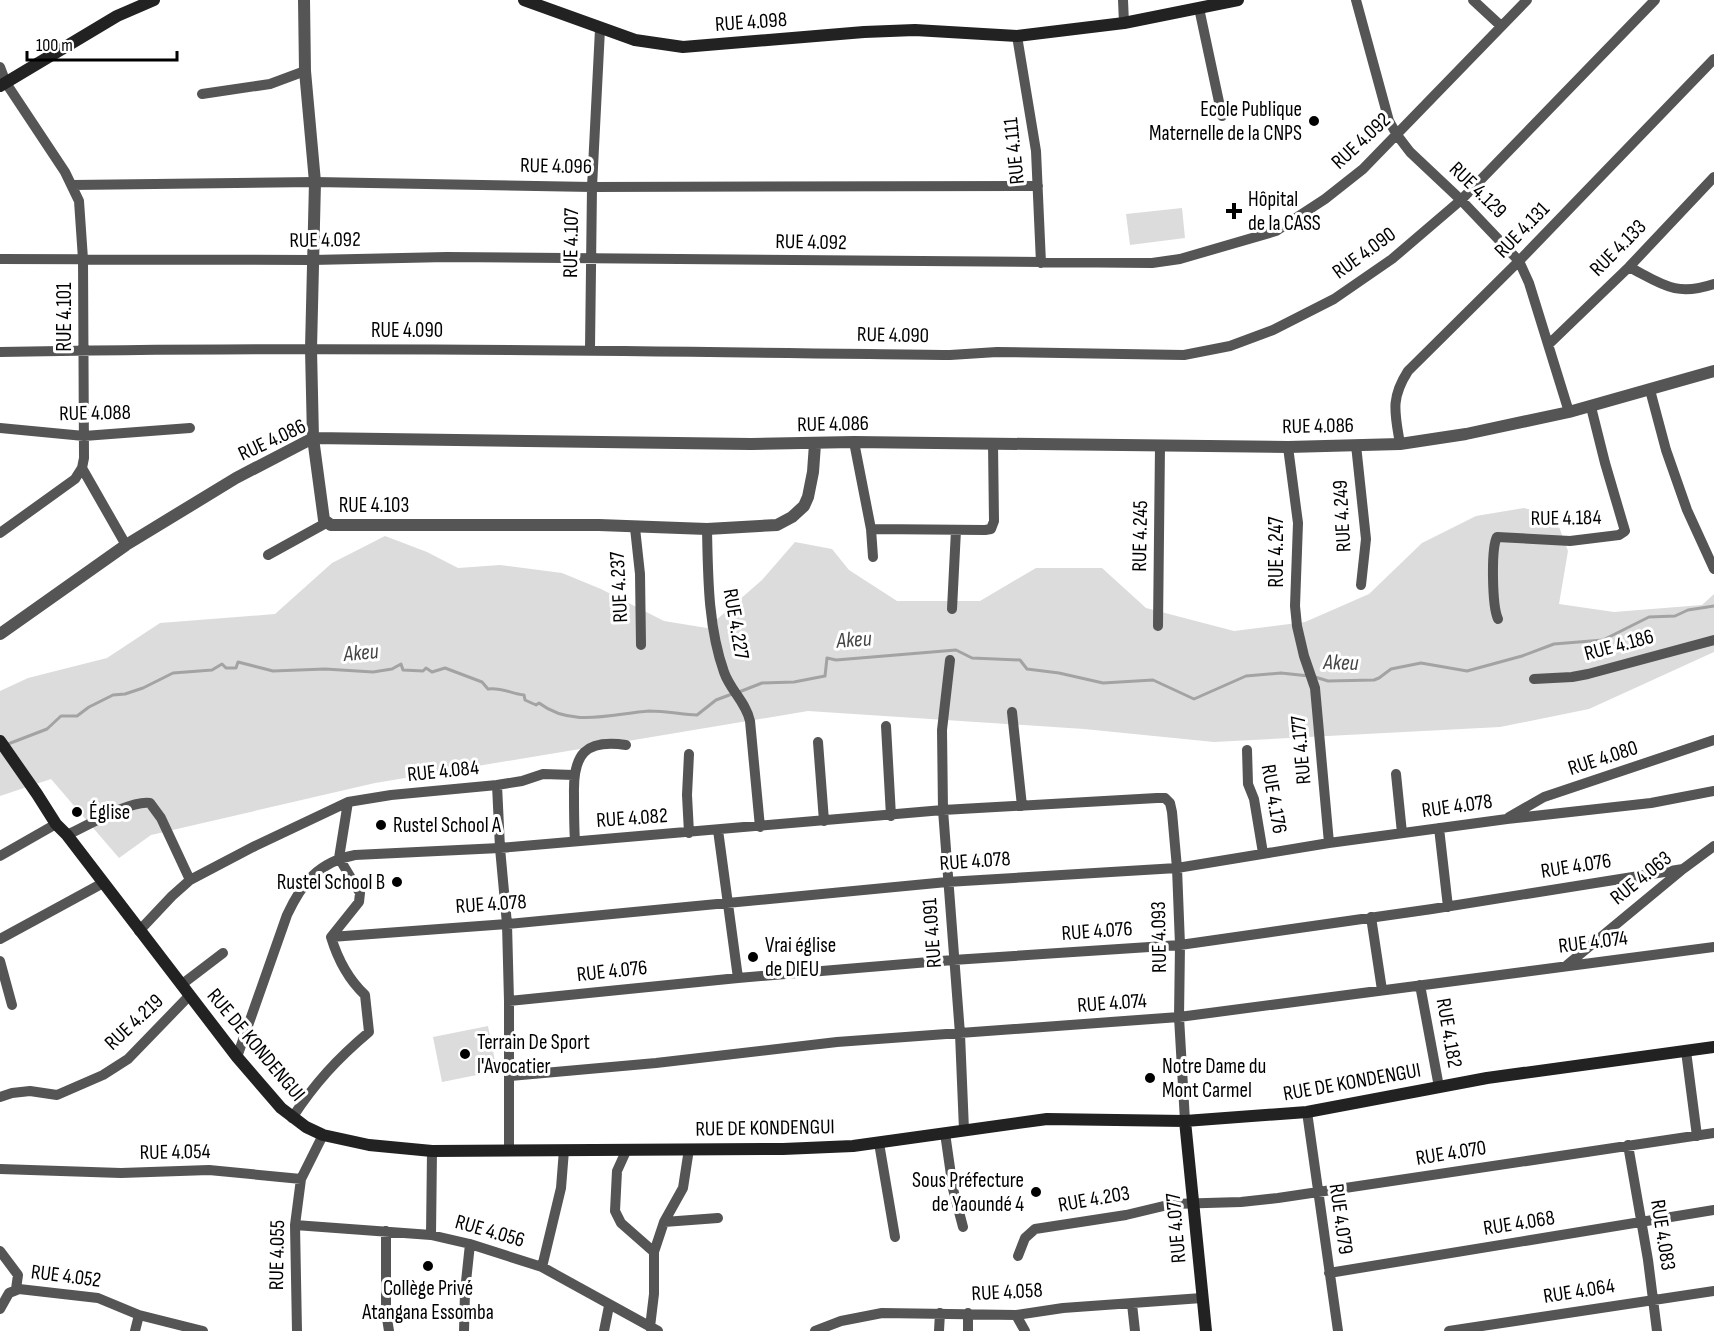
<svg xmlns="http://www.w3.org/2000/svg" width="1714" height="1331" viewBox="0 0 1714 1331" font-family="'Sofia Sans Condensed',sans-serif">
	<rect width="100%" height="100%" fill="#fff"/>
	<path fill="#dcdcdc" d="M 1182,208 L 1185,238 L 1130,245 L 1126,214 Z
		M 1524,508 L 1555,516 L 1568,551 L 1559,604 L 1614,612 L 1702,605 L 1714,594 L 1714,652 L 1589,709 L 1500,727 L 1214,742 L 1084,729 L 808,711 L 375,783 L 151,835 L 119,858 L 51,779 L 0,796 L 0,691 L 28,678 L 107,658 L 160,623 L 275,614 L 332,563 L 385,536 L 427,552 L 458,568 L 500,565 L 562,573 L 601,589 L 664,621 L 707,628 L 762,580 L 795,542 L 832,549 L 849,570 L 897,601 L 980,601 L 1036,568 L 1102,568 L 1146,608 L 1234,631 L 1305,622 L 1369,594 L 1422,543 L 1476,516 Z
		M 488,1026 L 497,1071 L 442,1082 L 433,1037 Z"/>
	<g fill="none" stroke-linecap="round" stroke-linejoin="round">
		<path stroke="#a3a3a3" stroke-width="3" d="M 1315,677 L 1328,681 L 1374,680 L 1379,678 L 1391,669 L 1421,663 L 1467,671 L 1522,656 L 1554,644 L 1603,640 L 1649,617 L 1675,616 L 1688,610 L 1714,606
			M 739,692 L 762,683 L 794,682 L 825,676 L 827,658 L 836,660 L 956,650 L 972,658 L 1020,660 L 1027,669 L 1059,673 L 1103,683 L 1153,680 L 1194,699 L 1246,676 L 1281,673 L 1309,676
			M 8,744 L 47,729 L 61,716 L 77,716 L 89,707 L 113,695 L 125,694 L 143,688 L 173,673 L 212,670 L 222,664 L 226,668 L 236,668 L 238,662 L 273,671 L 325,669 L 373,672 L 392,669 L 401,664 L 403,670 L 423,671 L 426,668 L 432,672 L 445,668 L 482,682 L 488,689 C 501,687 512,694 524,695 L 525,700 L 536,705 L 539,703 C 572,728 611,714 649,711 C 665,711 681,714 697,715 L 716,700 L 732,694"/>
		<path stroke="#555" stroke-width="10" d="M 1123,0 L 1124,23
			M 1356,0 L 1389,121 L 1397,135 L 1410,152 L 1461,200 L 1519,261 L 1529,283 L 1569,412
			M 1473,0 L 1501,26
			M 1199,8 L 1222,116
			M 1017,36 L 1036,151 L 1041,263
			M 0,67 L 6,83 L 65,172 L 79,201 L 83,259 L 84,458 L 82,468 L 75,479 L 0,533
			M 202,94 L 270,84 L 305,71
			M 73,185 L 315,182 L 592,187 L 1038,186
			M 0,259 L 312,260 L 447,257 L 1152,263 L 1180,259 L 1276,231 L 1325,199 L 1363,169 L 1527,0
			M 1629,267 C 1662,284 1675,297 1714,284
			M 1549,344 L 1629,267 L 1714,177
			M 590,349 L 592,187 L 600,29
			M 0,352 C 317,346 633,351 950,355 L 997,352 L 1184,355 L 1230,346 L 1273,330 L 1334,299 L 1392,259 L 1461,200 L 1655,0
			M 1650,390 L 1666,450 L 1687,510 L 1714,569
			M 0,428 L 84,436 L 190,428
			M 854,442 L 871,529 L 985,530 L 991,529 L 994,521 L 993,444
			M 1400,444 C 1395,413 1390,399 1408,371 L 1519,261 L 1714,59
			M 1356,445 L 1366,539 L 1361,585
			M 1288,447 L 1298,523 L 1295,606 L 1297,626 L 1304,656 L 1315,688 L 1329,843
			M 82,468 L 126,545
			M 635,528 L 640,574 L 641,645
			M 707,529 C 708,577 708,627 724,672 C 730,690 746,702 750,721 L 760,827
			M 871,529 L 873,557
			M 268,555 L 326,523
			M 952,609 L 956,530
			M 1498,619 C 1492,606 1491,548 1497,537 L 1570,541 L 1619,535 L 1625,531 L 1605,463 L 1591,407
			M 1158,626 L 1160,446
			M 950,660 L 942,730 L 943,810 L 960,1034 L 964,1130
			M 1534,679 L 1572,677 L 1588,674 L 1714,640
			M 1012,712 L 1022,806
			M 886,726 L 891,816
			M 818,742 L 824,821
			M 1247,750 L 1248,784 L 1254,799 L 1263,853
			M 1396,774 L 1402,833
			M 497,785 L 522,781 L 543,774 L 574,775
			M 348,802 L 339,858 L 360,893 L 359,902 L 331,937 L 507,924 L 947,882 L 1177,868 L 1329,843 L 1507,819 L 1651,803 L 1714,791
			M 1509,817 L 1544,797 L 1714,740
			M 1439,828 L 1448,907
			M 718,830 L 738,978
			M 689,833 L 687,795 L 689,754
			M 67,835 C 87,826 130,800 150,803 L 161,818 L 190,880
			M 575,841 C 574,826 574,810 574,794 C 573,754 585,739 626,745
			M 0,856 L 56,824
			M 1371,917 L 1382,990
			M 139,931 L 172,896 L 190,880 L 255,846 L 348,802 L 391,795 L 497,785 L 500,848 L 507,924 L 509,1001 L 509,1149
			M 0,939 L 103,883
			M 0,961 L 12,1005
			M 1567,965 L 1683,869 L 1714,846
			M 181,985 L 223,953
			M 1420,985 L 1439,1087
			M 509,1001 L 738,978 L 953,960 L 1180,945 L 1432,909 L 1683,869
			M 1686,1051 L 1697,1136
			M 237,1057 L 287,915 C 302,883 318,862 355,855 L 500,848 L 943,810 L 1157,798 L 1165,798 L 1170,803 L 1172,812 L 1177,868 L 1180,945 L 1179,1017 L 1185,1121
			M 510,1076 L 656,1063 L 837,1042 L 1179,1017 L 1714,947
			M 0,1097 L 12,1093 L 30,1091 L 57,1095 L 103,1075 L 128,1059 L 189,996
			M 1307,1112 L 1338,1331
			M 292,1118 C 315,1083 337,1059 369,1032 L 365,995 C 348,979 338,960 331,937
			M 945,1133 L 953,1189 L 963,1227
			M 879,1143 L 895,1237
			M 1628,1145 L 1648,1260 L 1657,1331
			M 627,1149 L 617,1171 L 615,1211 L 621,1223 L 654,1252 L 654,1294 L 650,1327 L 652,1331
			M 0,1169 L 121,1173 L 209,1170 L 301,1179 L 323,1135
			M 664,1222 L 683,1188 L 689,1149
			M 295,1225 L 431,1235 L 470,1244 L 542,1267 L 658,1331
			M 386,1231 L 386,1312 L 389,1331
			M 431,1235 L 432,1151
			M 0,1251 L 18,1275 L 16,1289
			M 654,1252 L 664,1222 L 718,1218
			M 1018,1256 L 1025,1238 L 1035,1229 L 1126,1215 L 1172,1204 L 1241,1202 L 1278,1198 L 1714,1133
			M 542,1267 L 561,1188 L 564,1150
			M 1329,1273 L 1714,1210
			M 1132,1304 L 1135,1331
			M 0,1309 L 9,1293 L 19,1289 L 98,1298 L 139,1315 L 203,1331
			M 968,1313 L 968,1331
			M 1016,1315 L 1025,1331
			M 135,1331 L 139,1315
			M 297,1331 L 295,1225 L 301,1179
			M 464,1331 L 465,1291 L 470,1244
			M 604,1331 L 609,1306
			M 815,1331 L 841,1321 L 882,1313 L 1016,1315 L 1063,1308 L 1202,1298
			M 939,1331 L 940,1313
			M 1449,1331 L 1714,1291"/>
		<path stroke="#555" stroke-width="12" d="M 304,0 L 305,71 L 315,182 L 311,349 L 313,438 L 324,520 L 331,525 L 599,525 L 707,529 L 777,525 L 792,517 L 804,506 L 808,497 L 813,472 L 815,444
			M 0,634 L 126,545 L 236,478 L 313,438 L 751,444 L 854,442 L 1288,447 L 1400,444 L 1466,434 L 1569,412 L 1714,371"/>
		<path stroke="#222" stroke-width="12" d="M 524,0 L 635,40 L 683,47 L 864,32 L 915,30 L 1017,36 L 1124,23 L 1238,0
			M 0,86 L 117,16 L 154,0
			M 0,741 L 37,794 L 56,824 L 67,835 L 237,1057 L 281,1108 L 306,1127 L 323,1135 L 369,1145 L 432,1151 L 783,1149 L 853,1146 L 1047,1119 L 1185,1121 L 1307,1112 L 1487,1078 L 1714,1047
			M 1185,1121 L 1206,1331"/>
	</g>
	<g fill="#000" stroke="#fff" stroke-width="2">
		<circle cx="1314" cy="121" r="6"/>
		<path d="M1231 202h6v6h6v6h-6v6h-6v-6h-6v-6h6z"/>
		<circle cx="77" cy="812" r="6"/>
		<circle cx="381" cy="825" r="6"/>
		<circle cx="397" cy="882" r="6"/>
		<circle cx="753" cy="957" r="6"/>
		<circle cx="465" cy="1054" r="6"/>
		<circle cx="1150" cy="1078" r="6"/>
		<circle cx="1036" cy="1192" r="6"/>
		<circle cx="428" cy="1266" r="6"/>
	</g>
	<g text-anchor="middle" dominant-baseline="central" stroke-width="6" stroke-linejoin="round" paint-order="stroke">
		<g font-size="21" fill="#000" stroke="#fff">
			<text transform="translate(751 22) rotate(-4)">RUE 4.098</text>
			<text transform="translate(1361 141) rotate(-43)">RUE 4.092</text>
			<text transform="translate(1014 151) rotate(-96)">RUE 4.111</text>
			<text transform="translate(556 166) rotate(1)">RUE 4.096</text>
			<text transform="translate(1478 190) rotate(44)">RUE 4.129</text>
			<text transform="translate(1522 230) rotate(-46)">RUE 4.131</text>
			<text transform="translate(325 240) rotate(-1)">RUE 4.092</text>
			<text transform="translate(811 242) rotate(1)">RUE 4.092</text>
			<text transform="translate(571 243) rotate(-89)">RUE 4.107</text>
			<text transform="translate(1618 248) rotate(-45)">RUE 4.133</text>
			<text transform="translate(1364 253) rotate(-36)">RUE 4.090</text>
			<text transform="translate(64 317) rotate(-90)">RUE 4.101</text>
			<text x="407" y="330">RUE 4.090</text>
			<text transform="translate(893 335) rotate(1)">RUE 4.090</text>
			<text transform="translate(95 413) rotate(-1)">RUE 4.088</text>
			<text transform="translate(833 424) rotate(-1)">RUE 4.086</text>
			<text transform="translate(1318 426) rotate(-1)">RUE 4.086</text>
			<text transform="translate(272 440) rotate(-25)">RUE 4.086</text>
			<text x="374" y="505">RUE 4.103</text>
			<text transform="translate(1342 516) rotate(-93)">RUE 4.249</text>
			<text transform="translate(1566 518) rotate(-1)">RUE 4.184</text>
			<text transform="translate(1140 536) rotate(-89)">RUE 4.245</text>
			<text transform="translate(1276 552) rotate(-90)">RUE 4.247</text>
			<text transform="translate(619 587) rotate(-93)">RUE 4.237</text>
			<text transform="translate(736 624) rotate(80)">RUE 4.227</text>
			<text transform="translate(1619 645) rotate(-15)">RUE 4.186</text>
			<text transform="translate(1301 750) rotate(-95)">RUE 4.177</text>
			<text transform="translate(1603 758) rotate(-18)">RUE 4.080</text>
			<text transform="translate(443 771) rotate(-6)">RUE 4.084</text>
			<text transform="translate(1274 799) rotate(80)">RUE 4.176</text>
			<text transform="translate(1457 806) rotate(-8)">RUE 4.078</text>
			<text transform="translate(632 818) rotate(-4)">RUE 4.082</text>
			<text transform="translate(975 861) rotate(-4)">RUE 4.078</text>
			<text transform="translate(1576 866) rotate(-9)">RUE 4.076</text>
			<text transform="translate(1641 878) rotate(-39)">RUE 4.063</text>
			<text transform="translate(491 904) rotate(-4)">RUE 4.078</text>
			<text transform="translate(1097 931) rotate(-4)">RUE 4.076</text>
			<text transform="translate(932 933) rotate(-94)">RUE 4.091</text>
			<text transform="translate(1159 937) rotate(-91)">RUE 4.093</text>
			<text transform="translate(1593 942) rotate(-7)">RUE 4.074</text>
			<text transform="translate(612 971) rotate(-6)">RUE 4.076</text>
			<text transform="translate(1112 1003) rotate(-4)">RUE 4.074</text>
			<text transform="translate(134 1022) rotate(-43)">RUE 4.219</text>
			<text transform="translate(1449 1033) rotate(80)">RUE 4.182</text>
			<text transform="translate(256 1045) rotate(50)">RUE DE KONDENGUI</text>
			<text transform="translate(1352 1082) rotate(-10)">RUE DE KONDENGUI</text>
			<text transform="translate(765 1128) rotate(-1)">RUE DE KONDENGUI</text>
			<text transform="translate(175 1152) rotate(-1)">RUE 4.054</text>
			<text transform="translate(1451 1153) rotate(-9)">RUE 4.070</text>
			<text transform="translate(1094 1199) rotate(-10)">RUE 4.203</text>
			<text transform="translate(1341 1219) rotate(82)">RUE 4.079</text>
			<text transform="translate(1519 1223) rotate(-9)">RUE 4.068</text>
			<text transform="translate(1176 1228) rotate(-95)">RUE 4.077</text>
			<text transform="translate(490 1231) rotate(16)">RUE 4.056</text>
			<text transform="translate(1663 1235) rotate(81)">RUE 4.083</text>
			<text transform="translate(277 1255) rotate(-89)">RUE 4.055</text>
			<text transform="translate(66 1276) rotate(7)">RUE 4.052</text>
			<text transform="translate(1579 1291) rotate(-9)">RUE 4.064</text>
			<text transform="translate(1007 1292) rotate(-3)">RUE 4.058</text>
		</g>
		<g font-size="21" fill="#000" stroke="#fff" text-anchor="start">
			<text x="1302" y="109" text-anchor="end">Ecole Publique<tspan x="1302" dy="24">Maternelle de la CNPS</tspan></text>
			<text x="1248" y="199">Hôpital<tspan x="1248" dy="24">de la CASS</tspan></text>
			<text x="89" y="812">Église</text>
			<text x="393" y="825">Rustel School A</text>
			<text x="385" y="882" text-anchor="end">Rustel School B</text>
			<text x="765" y="945">Vrai église<tspan x="765" dy="24">de DIEU</tspan></text>
			<text x="477" y="1042">Terrain De Sport<tspan x="477" dy="24">l'Avocatier</tspan></text>
			<text x="1162" y="1066">Notre Dame du<tspan x="1162" dy="24">Mont Carmel</tspan></text>
			<text x="1024" y="1180" text-anchor="end">Sous Préfecture<tspan x="1024" dy="24">de Yaoundé 4</tspan></text>
			<text x="428" y="1288" text-anchor="middle">Collège Privé<tspan x="428" dy="24">Atangana Essomba</tspan></text>
		</g>
		<g font-size="22" font-style="italic" fill="#444" stroke="#fff">
			<text transform="translate(854 640) rotate(-4)">Akeu</text>
			<text transform="translate(361 653) rotate(-5)">Akeu</text>
			<text transform="translate(1341 663) rotate(2)">Akeu</text>
		</g>
	</g>
	<path d="M27 51v9h150v-9" fill="none" stroke="#000000" stroke-width="3"/>
	<text x="36" y="51" font-size="18" fill="#000000" stroke="#ffffff" stroke-width="4.5" paint-order="stroke">100 m</text>
</svg>
